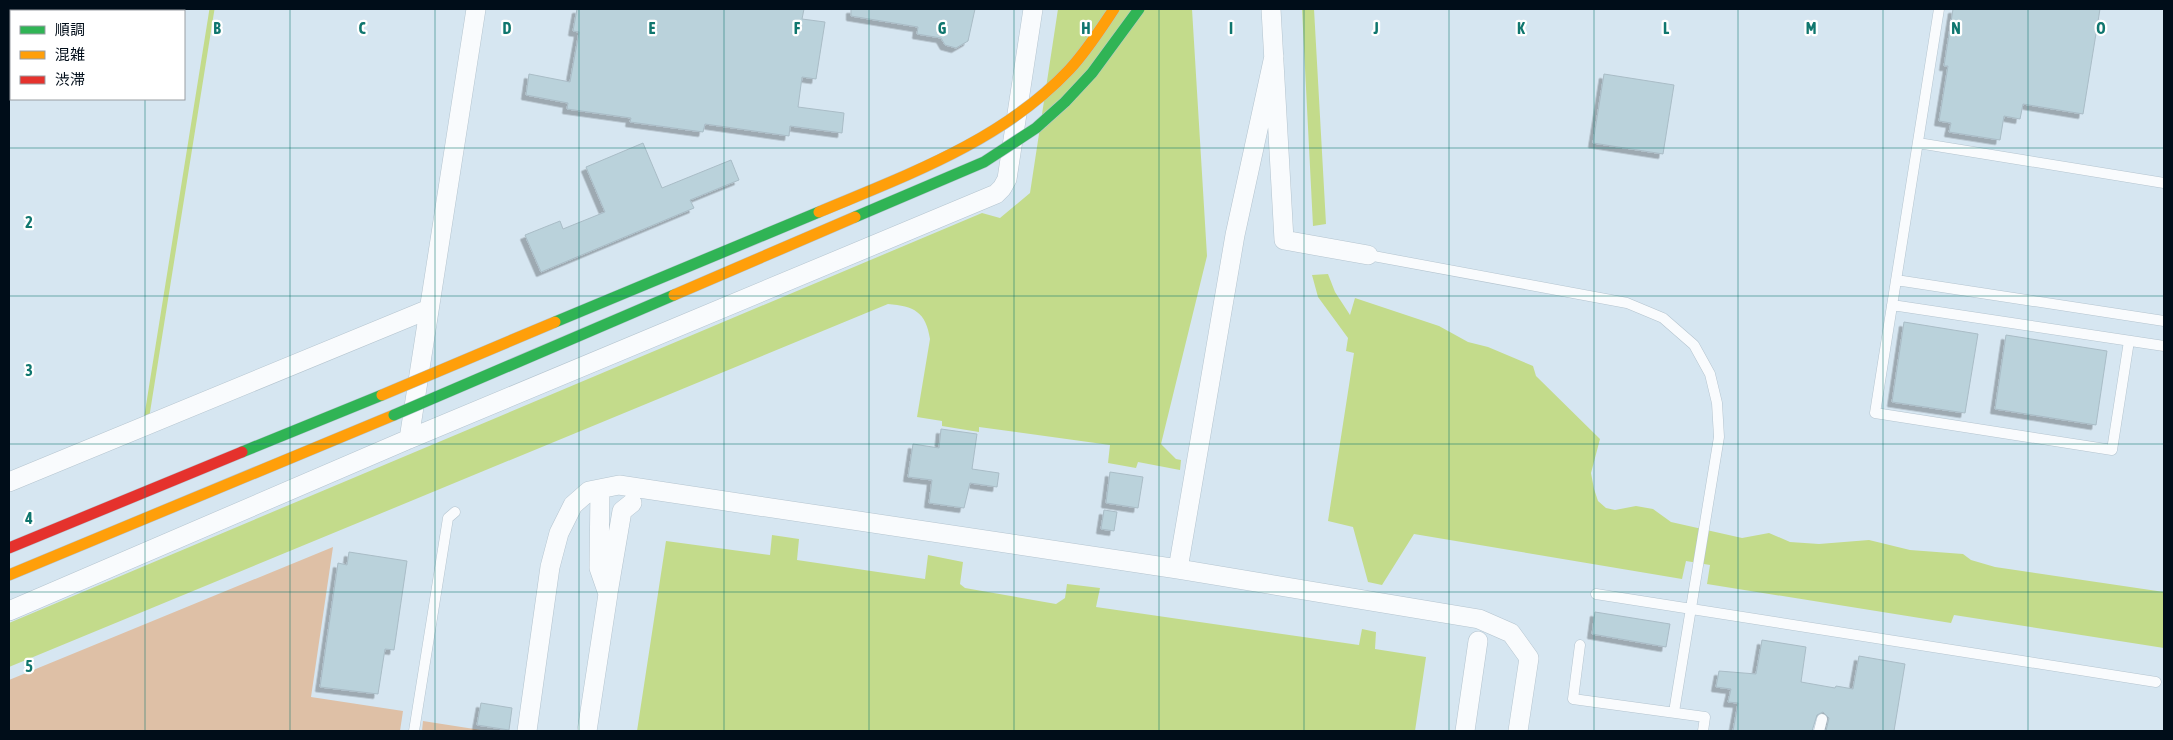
<svg xmlns="http://www.w3.org/2000/svg" width="2173" height="740" viewBox="0 0 2173 740" font-family="'Asap Condensed','Noto Sans JP',sans-serif">
	<defs>
		<filter id="shadow"><feDropShadow dx="-4.5" dy="4.5" stdDeviation="0" flood-color="#0004"/></filter>
	</defs>
	<rect width="100%" height="100%" fill="#d6e6f1"/>
	<path fill="#dec0a6" d="M 333,547 L 311,697 L 403,711 L 400,731 L 9,731 L 9,680 Z
		M 423,721 L 487,731 L 422,731 Z"/>
	<path fill="#c3db8b" d="M 1058,9 L 1192,9 L 1207,256 L 1161,444 L 1176,459 L 1181,460 L 1180,470 L 1138,462 L 1136,468 L 1108,463 L 1110,445 L 979,427 L 979,432 L 942,426 L 942,421 L 917,417 L 930,339 C 926,312 914,306 888,304 L 9,667 L 9,623 L 982,213 L 1000,218 L 1030,193 Z
		M 1302,9 L 1314,9 L 1326,224 L 1313,226 Z
		M 1328,274 L 1335,292 L 1350,315 L 1355,298 L 1439,326 L 1468,342 L 1488,347 L 1533,366 L 1536,376 L 1600,439 L 1591,473 L 1594,489 L 1598,501 L 1606,508 L 1615,510 L 1636,506 L 1653,509 L 1671,522 L 1742,538 L 1769,533 L 1790,542 L 1819,544 L 1869,540 L 1910,550 L 1963,554 L 1971,560 L 1995,567 L 2164,592 L 2164,648 L 1954,615 L 1951,623 L 1707,584 L 1710,565 L 1686,561 L 1682,579 L 1414,534 L 1382,585 L 1368,582 L 1353,527 L 1328,521 L 1354,353 L 1346,351 L 1348,338 L 1318,297 L 1312,275 Z
		M 772,535 L 799,539 L 797,560 L 925,579 L 928,555 L 963,562 L 960,584 L 965,588 L 1056,604 L 1065,598 L 1067,584 L 1100,588 L 1096,607 L 1359,645 L 1362,629 L 1376,632 L 1375,649 L 1426,657 L 1415,731 L 637,731 L 666,541 L 770,555 Z"/>
	<g fill="none" stroke-linecap="round" stroke-linejoin="round">
		<path stroke="#c3db8b" stroke-width="5" d="M 147,415 L 212,9"/>
	</g>
	<path fill="#bad2db" stroke="#a9bcc6" filter="url(#shadow)" d="M 577,9 L 804,9 L 802,19 L 825,22 L 816,79 L 802,77 L 798,107 L 844,113 L 842,133 L 790,126 L 789,136 L 705,124 L 703,132 L 630,122 L 631,118 L 567,109 L 568,103 L 526,95 L 529,74 L 570,82 L 579,32 L 573,31 Z
		M 851,9 L 975,9 L 968,41 L 956,48 L 945,45 L 941,38 L 917,34 L 918,27 L 851,16 Z
		M 1953,9 L 2100,9 L 2083,114 L 2023,104 L 2020,119 L 2004,116 L 2000,140 L 1949,132 L 1951,123 L 1939,121 L 1948,66 L 1944,66 Z
		M 1604,74 L 1674,85 L 1663,154 L 1593,143 Z
		M 643,143 L 662,188 L 731,160 L 739,180 L 690,200 L 694,208 L 541,272 L 525,235 L 560,221 L 563,229 L 605,212 L 586,167 Z
		M 1904,322 L 1978,334 L 1965,413 L 1892,402 Z
		M 2006,335 L 2107,351 L 2096,425 L 1995,409 Z
		M 941,429 L 977,434 L 972,469 L 999,473 L 997,487 L 970,483 L 964,508 L 929,503 L 932,480 L 908,477 L 913,444 L 939,448 Z
		M 1110,472 L 1143,477 L 1138,508 L 1106,503 Z
		M 1104,510 L 1117,512 L 1114,531 L 1101,529 Z
		M 349,552 L 407,561 L 394,650 L 385,649 L 378,694 L 320,687 L 338,563 L 347,565 Z
		M 1595,612 L 1670,624 L 1666,647 L 1592,634 Z
		M 1762,640 L 1806,647 L 1801,682 L 1835,688 L 1836,686 L 1853,689 L 1859,656 L 1905,664 L 1894,731 L 1826,731 L 1829,718 L 1823,712 L 1817,715 L 1812,731 L 1733,731 L 1738,703 L 1728,702 L 1731,689 L 1716,687 L 1719,671 L 1756,674 Z
		M 481,703 L 512,708 L 509,730 L 477,725 Z"/>
	<g fill="none" stroke-linecap="round" stroke-linejoin="round">
		<defs>
			<path id="lane" d="M 1939,9 L 1875,413 L 2112,450 L 2129,341
				M 1918,143 L 2164,183
				M 1368,255 L 1627,303 L 1663,318 L 1694,345 L 1710,374 L 1717,403 L 1719,437 L 1674,712
				M 1896,280 L 2164,321
				M 1892,305 L 2164,346
				M 1596,594 L 2156,682
				M 1580,645 L 1573,699 L 1705,717 L 1703,731
				M 414,731 L 448,518 L 455,512
				M 1819,731 L 1822,719"/>
			<path id="street" d="M 1271,9 L 1284,240 L 1368,255
				M 409,439 L 476,9
				M 9,482 L 429,309
				M 1178,569 L 1235,235 L 1274,56
				M 608,593 L 622,511 L 632,503
				M 9,611 L 409,439 L 996,194 L 1002,188 L 1007,179 L 1033,9
				M 527,731 L 550,567 L 559,533 L 573,505 L 589,491 L 619,485 L 1178,569 L 1479,619 L 1511,633 L 1529,658 L 1518,731
				M 587,731 L 608,594 L 599,568 L 600,489
				M 1465,731 L 1478,641"/>
			<path id="fast" d="M 242,452 L 382,395"/>
			<path id="slow" d="M 9,575 L 394,415"/>
			<path id="jam" d="M 9,548 L 242,452"/>
		</defs>
		<use href="#lane" stroke="#b4c4cf" stroke-width="11"/>
		<use href="#street" stroke="#b4c4cf" stroke-width="20"/>
		<use href="#fast" stroke="#b4c4cf" stroke-width="12"/>
		<use href="#slow" stroke="#b4c4cf" stroke-width="12"/>
		<use href="#jam" stroke="#b4c4cf" stroke-width="12"/>
		<path stroke="#c8ccd0" stroke-width="3" stroke-dasharray="2.5 2.5" stroke-linecap="butt" d="M 484,731 L 484,730"/>
		<use href="#lane" stroke="#f9fbfd" stroke-width="10"/>
		<use href="#street" stroke="#f9fbfd" stroke-width="19"/>
		<use href="#fast" stroke="#30b455" stroke-width="11"/>
		<use href="#slow" stroke="#ff9f0a" stroke-width="11"/>
		<use href="#jam" stroke="#e5322d" stroke-width="11"/>
		<defs>
			<path id="fast-bridge" d="M 855,217 L 984,162 L 1036,128 L 1065,102 L 1092,73 L 1139,9
				M 555,322 L 819,212
				M 394,415 L 674,295"/>
			<path id="slow-bridge" d="M 819,212 C 907,175 1002,141 1069,70 C 1086,52 1100,30 1114,9
				M 674,295 L 855,217
				M 382,395 L 555,322"/>
		</defs>
		<use href="#fast-bridge" stroke="#b4c4cf" stroke-width="12" stroke-linecap="butt"/>
		<use href="#slow-bridge" stroke="#b4c4cf" stroke-width="12" stroke-linecap="butt"/>
		<use href="#fast-bridge" stroke="#30b455" stroke-width="11"/>
		<use href="#slow-bridge" stroke="#ff9f0a" stroke-width="11"/>
	</g>
	<path fill="none" stroke="#0f766e" stroke-width="1" stroke-opacity="0.55" d="M 145,9 L 145,11M 290,9 L 290,731M 435,9 L 435,731M 579,9 L 579,731M 724,9 L 724,731M 869,9 L 869,731M 1014,9 L 1014,731M 1159,9 L 1159,731M 1304,9 L 1304,731M 1449,9 L 1449,731M 1594,9 L 1594,731M 1738,9 L 1738,731M 1883,9 L 1883,731M 2028,9 L 2028,731M 145,99 L 145,731M 9,148 L 2164,148M 9,296 L 2164,296M 9,444 L 2164,444M 9,592 L 2164,592"/>
	<g font-size="16" text-anchor="middle" font-weight="bold" fill="#0f766e" stroke="#fff" stroke-width="4.5" stroke-linejoin="round" paint-order="stroke">
		<text x="217" y="34">B</text>
		<text x="362" y="34">C</text>
		<text x="507" y="34">D</text>
		<text x="652" y="34">E</text>
		<text x="797" y="34">F</text>
		<text x="942" y="34">G</text>
		<text x="1086" y="34">H</text>
		<text x="1231" y="34">I</text>
		<text x="1376" y="34">J</text>
		<text x="1521" y="34">K</text>
		<text x="1666" y="34">L</text>
		<text x="1811" y="34">M</text>
		<text x="1956" y="34">N</text>
		<text x="2101" y="34">O</text>
		<text x="29" y="228">2</text>
		<text x="29" y="376">3</text>
		<text x="29" y="524">4</text>
		<text x="29" y="672">5</text>
	</g>
	<rect width="2173" height="740" fill="none" stroke="#000d19" stroke-width="20"/>
	<rect x="10" y="10" width="175" height="90" fill="#ffffff" stroke="#999ea3"/>
	<rect x="20" y="26" width="25" height="8" fill="#30b455" stroke="#999ea3"/>
	<text x="55" y="35" font-size="15" fill="#000d19">順調</text>
	<rect x="20" y="51" width="25" height="8" fill="#ff9f0a" stroke="#999ea3"/>
	<text x="55" y="60" font-size="15" fill="#000d19">混雑</text>
	<rect x="20" y="76" width="25" height="8" fill="#e5322d" stroke="#999ea3"/>
	<text x="55" y="85" font-size="15" fill="#000d19">渋滞</text>
</svg>
